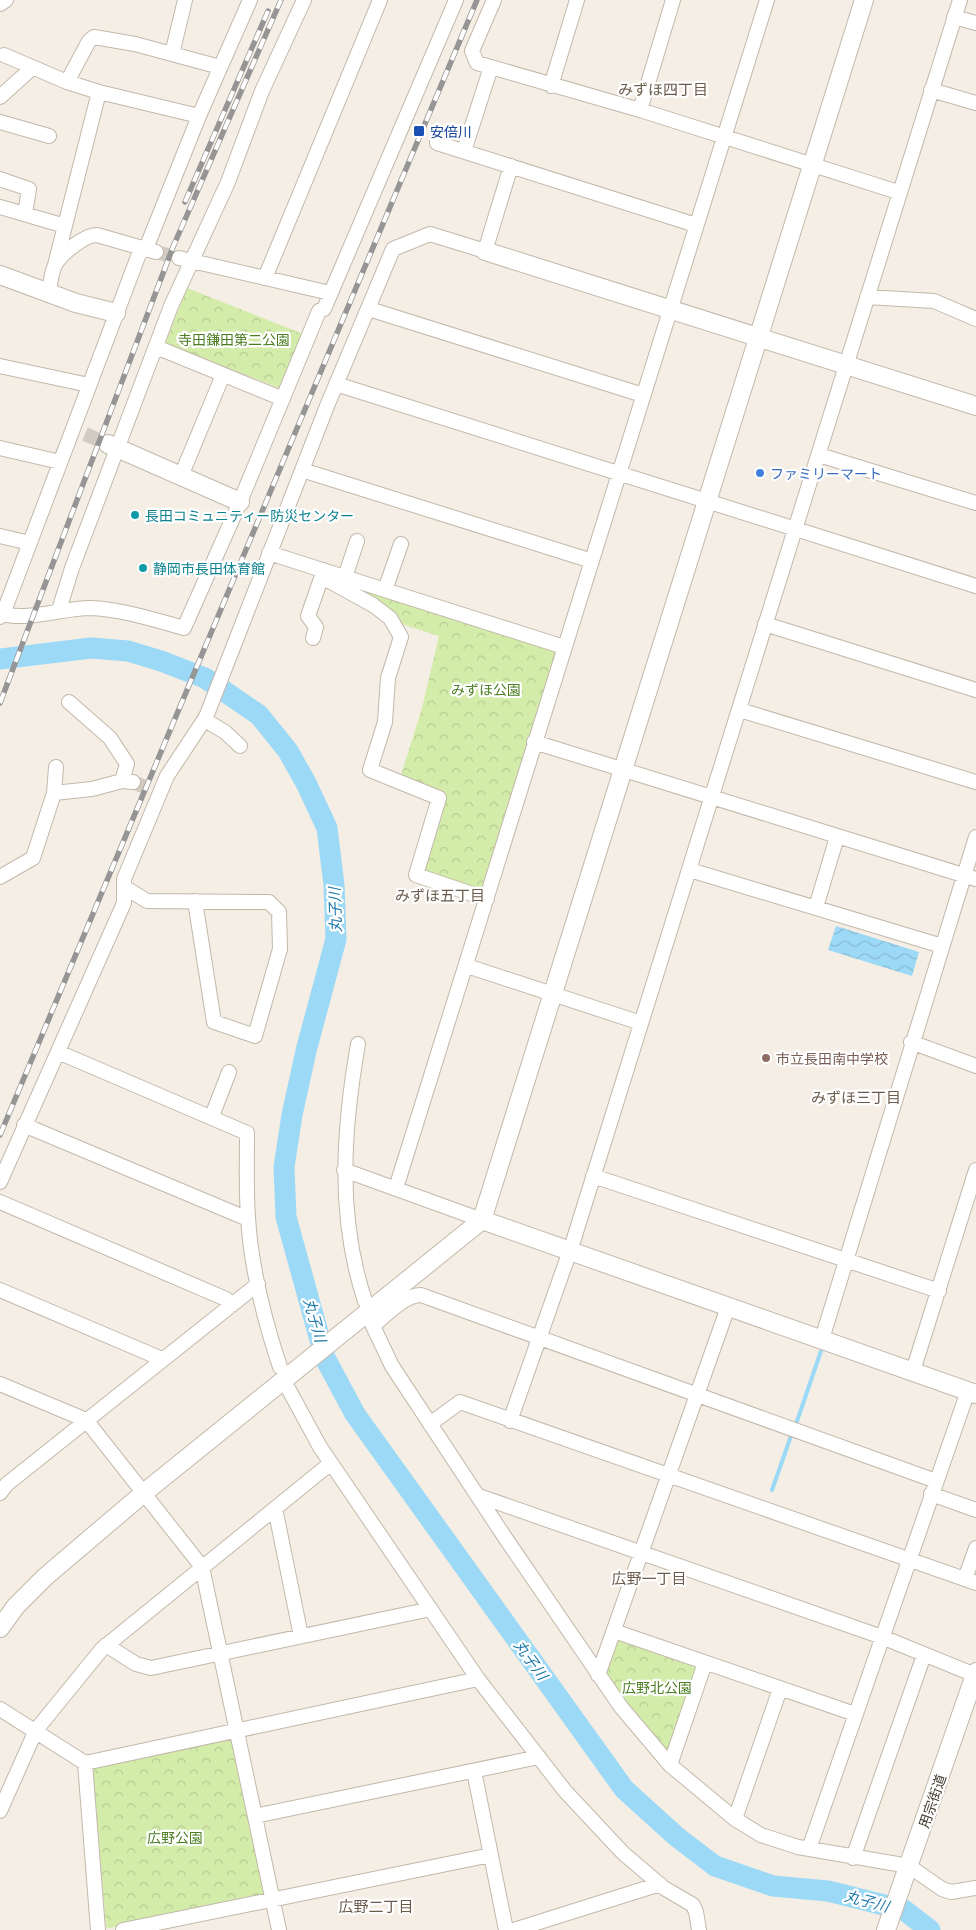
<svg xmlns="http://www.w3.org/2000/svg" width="976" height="1930" viewBox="0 0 976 1930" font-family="'Titillium Web','Noto Sans JP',sans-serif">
	<defs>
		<pattern id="forest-crowns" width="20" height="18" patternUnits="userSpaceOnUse" patternTransform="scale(1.25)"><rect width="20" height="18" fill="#d4ecaa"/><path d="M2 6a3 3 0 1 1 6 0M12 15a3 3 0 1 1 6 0" fill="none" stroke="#b7cb93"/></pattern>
		<pattern id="water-waves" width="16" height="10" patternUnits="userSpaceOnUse" patternTransform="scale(1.25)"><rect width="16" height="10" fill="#9cd9f6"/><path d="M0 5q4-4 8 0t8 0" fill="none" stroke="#88bbd4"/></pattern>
	</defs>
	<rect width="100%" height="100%" fill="#f4eee5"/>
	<path fill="url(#forest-crowns)" d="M 187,288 L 303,334 L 282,389 L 165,344 Z
		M 356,587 L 555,647 L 559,653 L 484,891 L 421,871 L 444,795 L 401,775 L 422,708 L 439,636 L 401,624 Z
		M 620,1639 L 696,1666 L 698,1670 L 670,1750 L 665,1751 L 604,1674 L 614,1640 Z
		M 228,1739 L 233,1742 L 264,1894 L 260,1899 L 109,1928 L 106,1927 L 93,1771 L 97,1766 Z"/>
	<path fill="url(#water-waves)" d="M 836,926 L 919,952 L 912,976 L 828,950 Z"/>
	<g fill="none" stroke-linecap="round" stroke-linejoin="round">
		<path stroke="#9cd9f6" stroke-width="4" d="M 795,1427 L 821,1351
			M 772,1490 L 792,1433"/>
		<path stroke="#9cd9f6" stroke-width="21" d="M 0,659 L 91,648 L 128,651 L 161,661 L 205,678 L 259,715 L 288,751 L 306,783 L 327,828 L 334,885 L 336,939 L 306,1051 L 292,1115 L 284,1167 L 286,1217 L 325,1358 L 355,1414 L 624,1789 L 677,1837 L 715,1866 L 773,1886 L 828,1891 L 904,1910 L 930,1930"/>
		<path stroke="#d1cbc2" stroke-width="14" stroke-dasharray="14 7" stroke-linecap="butt" d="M 156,252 L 179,258
			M 85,434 L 108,444
			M 133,782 L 152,790"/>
		<defs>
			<path id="minor" d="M 494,0 L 472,51 L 477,63 L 640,110 L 898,192
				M 0,4 L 6,0
				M 954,17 L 976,23
				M 172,54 L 185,0
				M 4,55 L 67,82 L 99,92 L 199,116
				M 67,82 L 89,41 L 94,37 L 135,44 L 220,67
				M 551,86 L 577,0
				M 931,90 L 976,103
				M 0,97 L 32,68
				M 640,110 L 673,0
				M 0,122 L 49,136
				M 437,143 L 696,225
				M 464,151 L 491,67
				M 0,179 L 29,189 L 25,214
				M 0,207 L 65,226
				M 179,258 L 330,293
				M 55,265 L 99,92
				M 265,278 L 380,0
				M 49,293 C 50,284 51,274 55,265 C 61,254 84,235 97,235 L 156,252
				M 867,297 L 934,301 L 976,319
				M 369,309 L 643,395
				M 156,347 L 283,399
				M 0,366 L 89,385
				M 336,384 L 976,586
				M 0,448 L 60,462
				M 819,455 L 976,503
				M 302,470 L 592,561
				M 181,476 L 223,375
				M 0,536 L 30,543
				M 269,553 L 564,647
				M 322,577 L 373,605 L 390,618 L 401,637 L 388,678 L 385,722 L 370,770 L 439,798 L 416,875 L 487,899
				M 345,577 L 357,541
				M 385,590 L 401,544
				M 59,610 L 72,568 L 171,306 L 228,182 L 262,91 L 304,0
				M 3,614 C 28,621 64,608 90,608 C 121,609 155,620 184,628 L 240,502 L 319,311 L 324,309 L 456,0
				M 0,617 L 3,614 L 139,254 L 147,246 L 199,116 L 250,0
				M 765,624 L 976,690
				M 313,638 L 316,627 L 308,616 L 324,570
				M 69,702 L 110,738 L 127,764 L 122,781 L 133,782
				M 740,710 L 976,782
				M 205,720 L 225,732 L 240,746
				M 534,742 L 976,879
				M 54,793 L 92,789 L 122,781
				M 690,870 L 942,946
				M 0,877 L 33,858 L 54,793 L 56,767
				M 124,887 L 147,901 L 269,902 L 279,912 L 280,949 L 255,1036 L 214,1022 L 195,901
				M 816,907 L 837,837
				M 467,966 L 641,1023
				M 911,1042 L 976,1066
				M 358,1044 C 343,1130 337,1217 365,1301
				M 58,1052 L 247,1133 C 247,1161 246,1189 248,1217 C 251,1268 264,1319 280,1367
				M 212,1116 L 229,1072
				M 24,1125 L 248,1219
				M 344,1170 L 482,1220
				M 593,1176 L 939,1291
				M 0,1182 L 124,903 L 124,879 L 167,776 L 206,717 L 327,406 L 393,249 L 430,234 L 485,251 L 511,166
				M 396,1188 L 767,0
				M 0,1202 L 226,1299 L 232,1305
				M 0,1290 L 162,1359
				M 372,1324 L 392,1366 L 504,1536 L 621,1707 L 670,1765 L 735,1819 L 761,1835 L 798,1847 L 909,1866 L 942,1889 L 951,1892 L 976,1888
				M 373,1326 C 385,1316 404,1295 421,1295 L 936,1481
				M 822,1339 L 976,837
				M 913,1371 L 976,1170
				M 0,1384 L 86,1420 L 202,1567 L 279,1930
				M 289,1390 L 320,1447 L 478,1679 L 565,1791 L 623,1853 L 664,1888 L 693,1905 L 696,1912 L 699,1930
				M 510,1421 L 572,1245 L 960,0
				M 430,1424 L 460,1402 L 976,1583
				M 0,1493 L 7,1484 L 258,1284
				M 931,1494 L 976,1510
				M 479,1496 L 882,1637 L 975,1675
				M 275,1508 L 301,1636
				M 965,1579 L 976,1548
				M 614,1631 L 855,1714
				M 106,1645 L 136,1664 L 151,1668 L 431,1609
				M 598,1675 L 728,1307
				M 0,1709 L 85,1763 L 478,1679
				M 85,1763 L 98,1930
				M 670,1765 L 705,1663
				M 474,1771 L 506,1930
				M 0,1811 L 36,1730 L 102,1649 L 331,1463
				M 255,1816 L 539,1757
				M 735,1819 L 780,1689
				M 809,1849 L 968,1391
				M 853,1858 L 924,1655
				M 123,1930 L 491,1855
				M 514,1930 L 660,1884"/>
			<path id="tertiary" d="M 485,251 L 976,406
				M 0,275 L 76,303 L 116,313
				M 108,444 L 240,502
				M 482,1220 L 976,1394
				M 0,1628 L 16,1606 L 45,1577 L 145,1492 L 482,1220 L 864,0
				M 886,1930 L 976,1672"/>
		</defs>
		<use href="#minor" stroke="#c3b8aa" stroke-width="16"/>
		<use href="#tertiary" stroke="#c3b8aa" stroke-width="20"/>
		<use href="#minor" stroke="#fff" stroke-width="14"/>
		<use href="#tertiary" stroke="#fff" stroke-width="18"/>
		<defs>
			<path id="rail" d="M 185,202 L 268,11
				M 0,703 L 173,247 L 281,0
				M 0,1135 L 477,0"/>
		</defs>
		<use href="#rail" stroke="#959595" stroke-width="5.5"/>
		<use href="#rail" stroke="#fff" stroke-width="4" stroke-dasharray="11" stroke-linecap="butt"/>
	</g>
	<rect fill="#1a4fb4" stroke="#fff" stroke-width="2" x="413" y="125" width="12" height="12" rx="2.5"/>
	<circle fill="#3f7fe0" stroke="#fff" stroke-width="2" cx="760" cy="473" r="5"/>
	<g fill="#0f9aa8" stroke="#fff" stroke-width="2">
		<circle cx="135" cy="515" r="5"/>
		<circle cx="143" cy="568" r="5"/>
	</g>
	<circle fill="#8d6e63" stroke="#fff" stroke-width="2" cx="766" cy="1058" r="5"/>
	<g text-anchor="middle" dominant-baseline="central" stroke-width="4.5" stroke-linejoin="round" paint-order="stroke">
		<g font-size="14" fill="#164399" stroke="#fff" text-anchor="start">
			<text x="430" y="131">安倍川</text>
		</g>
		<g font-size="14" fill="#4c7d22" stroke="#fff">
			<text x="234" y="339">寺田鎌田第二公園</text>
			<text x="486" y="689">みずほ公園</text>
			<text x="657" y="1687">広野北公園</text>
			<text x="175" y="1837">広野公園</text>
		</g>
		<g font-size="14" fill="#366cbe" stroke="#fff" text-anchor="start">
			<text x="770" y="473">ファミリーマート</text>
		</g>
		<g font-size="14" fill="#0d838f" stroke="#fff" text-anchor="start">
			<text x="145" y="515">長田コミュニティー防災センター</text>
			<text x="153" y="568">静岡市長田体育館</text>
		</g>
		<g font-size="14" fill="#785e54" stroke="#fff" text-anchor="start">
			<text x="776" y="1058">市立長田南中学校</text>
		</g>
		<g font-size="14" fill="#473e34" stroke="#fff">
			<text transform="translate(932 1801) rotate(-71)">用宗街道</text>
		</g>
		<g font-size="15" fill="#6a5b4a" stroke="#fff">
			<text x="663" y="89">みずほ四丁目</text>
			<text x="440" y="895">みずほ五丁目</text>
			<text x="856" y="1097">みずほ三丁目</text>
			<text x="649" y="1578">広野一丁目</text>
			<text x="376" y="1906">広野二丁目</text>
		</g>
		<g font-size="15" font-style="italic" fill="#227caa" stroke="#fff">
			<text transform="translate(335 910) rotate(-92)">丸子川</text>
			<text transform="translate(315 1320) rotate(74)">丸子川</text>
			<text transform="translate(531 1660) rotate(54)">丸子川</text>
			<text transform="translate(867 1901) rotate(15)">丸子川</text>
		</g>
	</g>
</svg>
